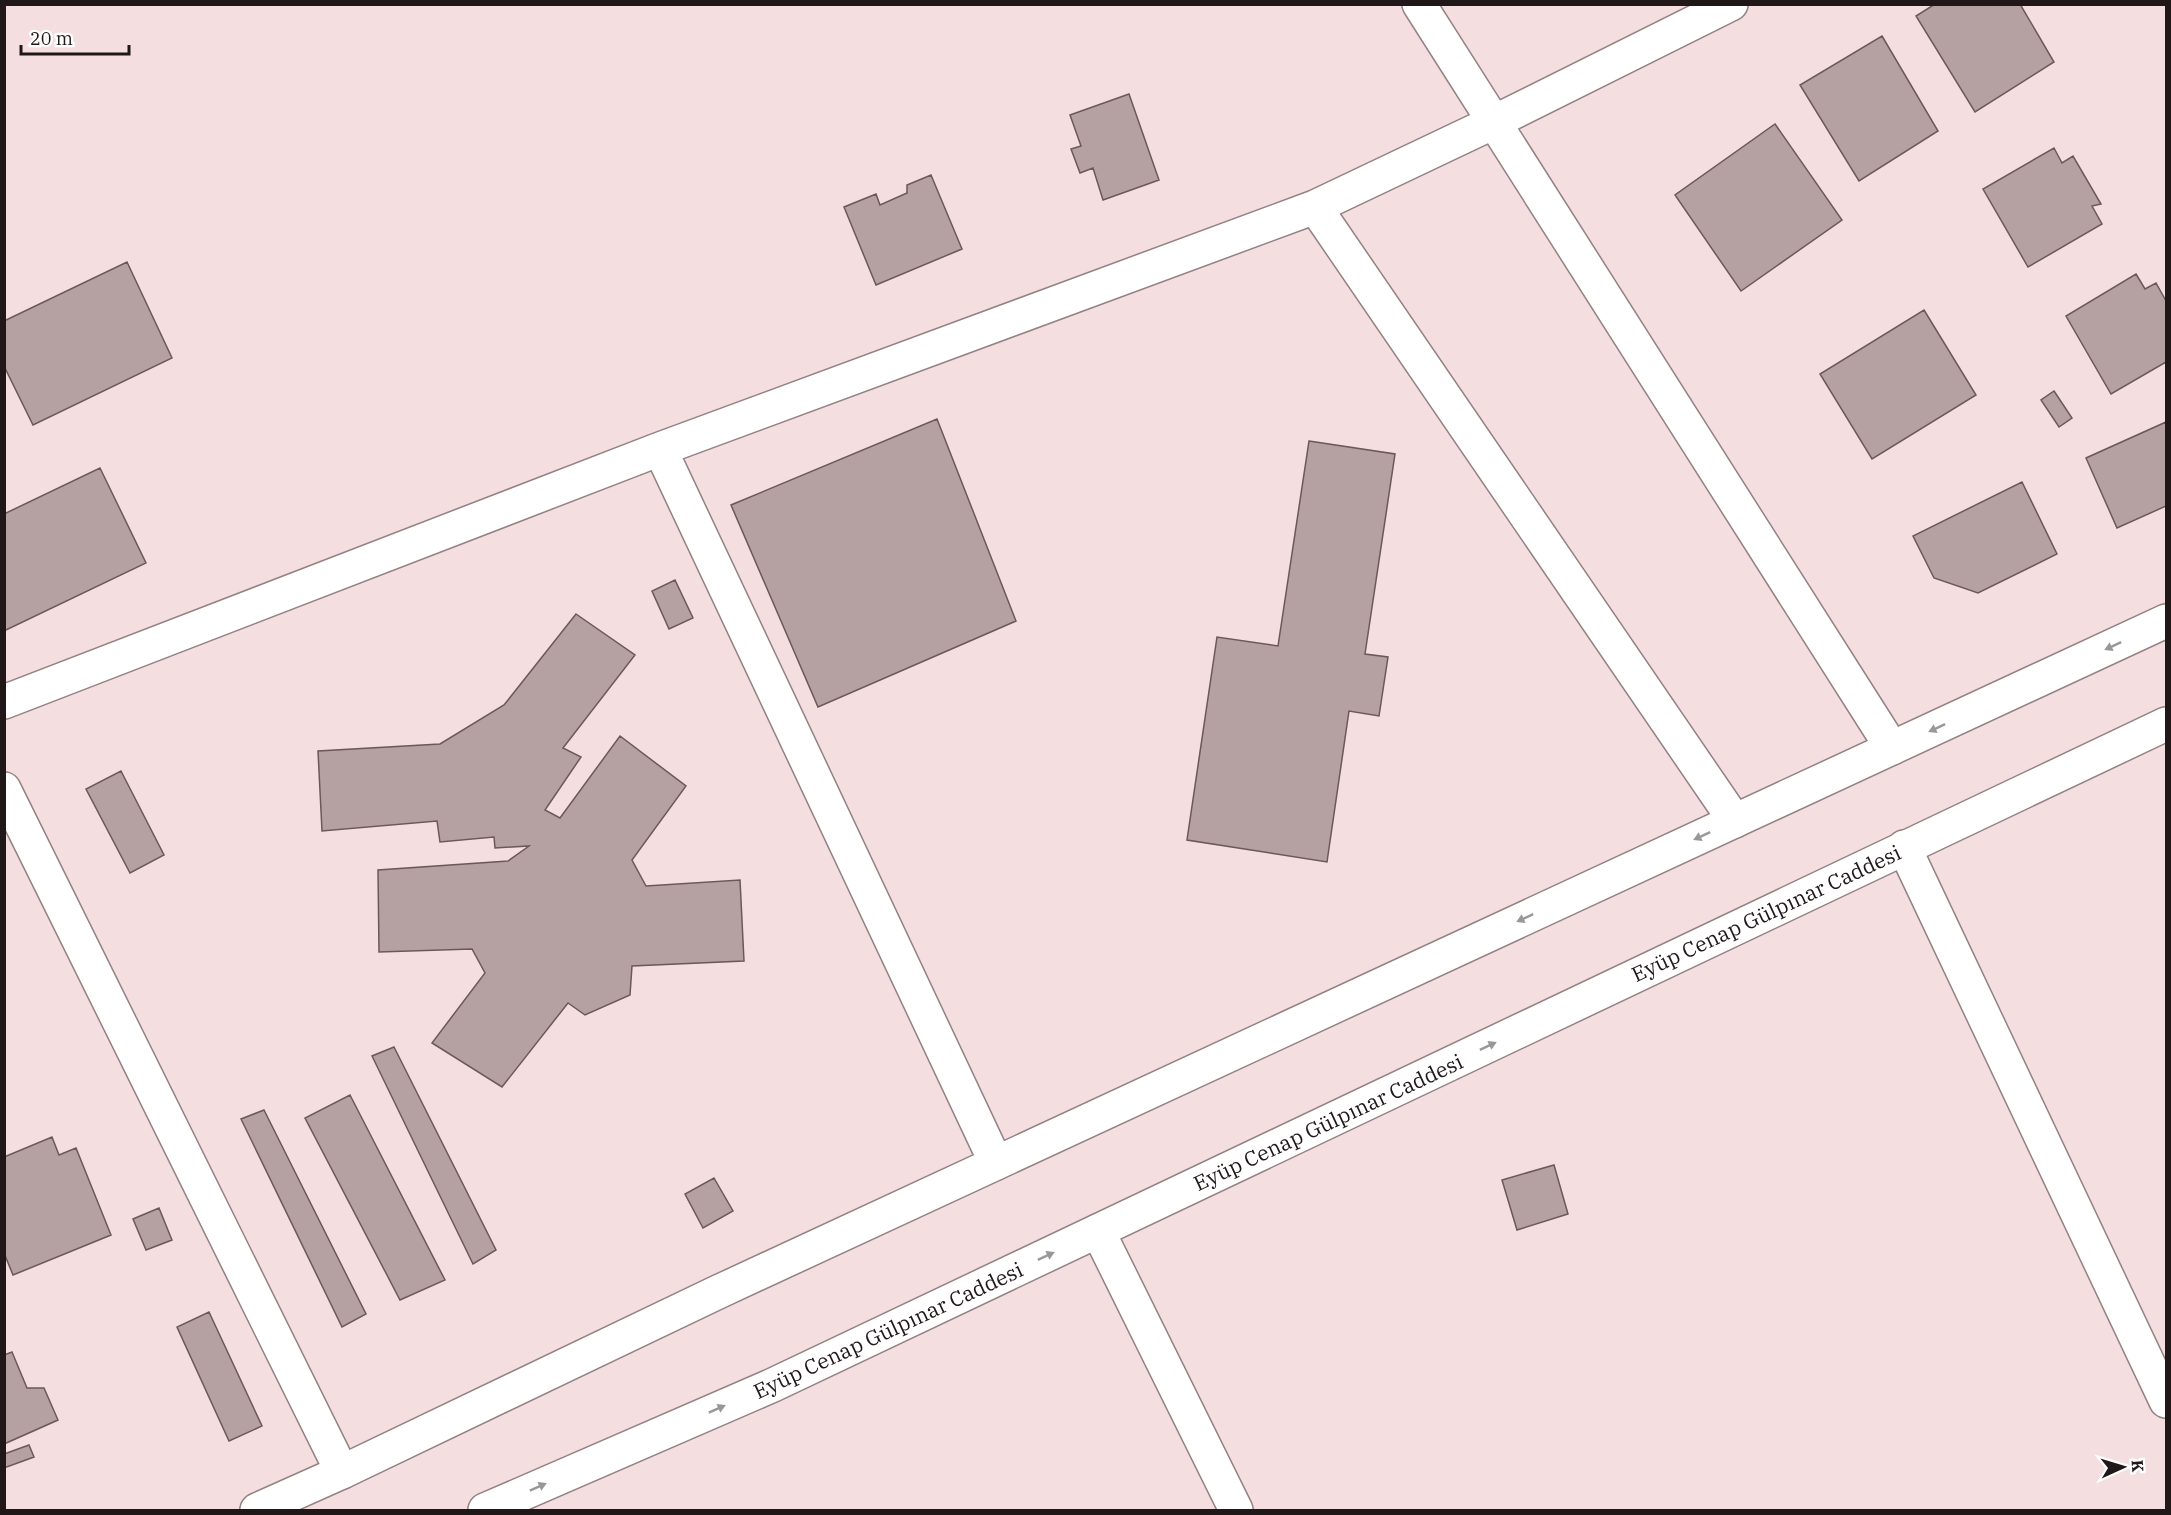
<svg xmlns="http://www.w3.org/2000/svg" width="2171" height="1515" viewBox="0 0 2171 1515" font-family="'IBM Plex Serif',serif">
	<rect width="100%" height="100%" fill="#f4dee0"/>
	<path fill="#b5a0a2" stroke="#6b585a" stroke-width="1.5" d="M 1935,4 L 2020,4 L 2054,62 L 1975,112 L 1916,16 Z
		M 1882,36 L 1938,131 L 1859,181 L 1800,85 Z
		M 1129,94 L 1159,180 L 1103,200 L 1093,168 L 1080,173 L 1071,149 L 1081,146 L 1070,115 Z
		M 1775,124 L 1842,220 L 1741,291 L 1675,195 Z
		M 2054,148 L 2062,163 L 2073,156 L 2101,204 L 2092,206 L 2102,224 L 2028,267 L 1983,189 Z
		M 931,175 L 962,249 L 876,285 L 844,207 L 876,194 L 880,205 L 907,193 L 907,185 Z
		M 127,262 L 172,358 L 33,425 L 4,366 L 4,321 Z
		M 2136,274 L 2145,289 L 2156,283 L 2166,301 L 2166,362 L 2111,394 L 2066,316 Z
		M 1924,310 L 1976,395 L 1872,459 L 1820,374 Z
		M 2054,391 L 2072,418 L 2059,427 L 2041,400 Z
		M 937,419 L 1016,621 L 818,707 L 731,505 Z
		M 2166,422 L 2166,506 L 2117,528 L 2086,458 Z
		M 1309,441 L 1395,454 L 1365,654 L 1388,657 L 1379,716 L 1349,711 L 1327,862 L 1187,840 L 1217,637 L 1278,646 Z
		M 100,468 L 146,563 L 6,630 L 4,626 L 4,514 Z
		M 2022,482 L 2057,554 L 1978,593 L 1934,578 L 1913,536 Z
		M 675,580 L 693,618 L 669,629 L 652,591 Z
		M 576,614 L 635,655 L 563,748 L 581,757 L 545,810 L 560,818 L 620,736 L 686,786 L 632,860 L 646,886 L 740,880 L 744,961 L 632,966 L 630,995 L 585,1015 L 568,1003 L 502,1087 L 432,1043 L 485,973 L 472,949 L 379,952 L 378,870 L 508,861 L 529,846 L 495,848 L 494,837 L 440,842 L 437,821 L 322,831 L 318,751 L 440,744 L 504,705 Z
		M 121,771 L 164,855 L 130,873 L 86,789 Z
		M 394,1047 L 496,1250 L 473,1264 L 372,1056 Z
		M 350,1095 L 445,1280 L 400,1300 L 305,1118 Z
		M 264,1110 L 366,1314 L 342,1327 L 241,1119 Z
		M 52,1137 L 59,1155 L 76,1148 L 111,1235 L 13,1275 L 4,1253 L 4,1157 Z
		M 1554,1165 L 1568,1214 L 1517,1230 L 1502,1180 Z
		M 714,1178 L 733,1211 L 703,1228 L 685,1194 Z
		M 159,1208 L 172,1240 L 146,1250 L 133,1219 Z
		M 209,1312 L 262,1426 L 229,1441 L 177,1327 Z
		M 12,1352 L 27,1388 L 44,1388 L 58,1420 L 4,1444 L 4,1355 Z
		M 29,1445 L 34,1457 L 4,1468 L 4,1454 Z"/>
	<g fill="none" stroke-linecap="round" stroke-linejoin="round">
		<defs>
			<path id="minor" d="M 1419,4 L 1892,748
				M 1315,207 L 1735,821
				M 660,449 L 996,1163
				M 4,702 L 660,449 L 1315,207 L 1494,122 L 1731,4
				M 4,789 L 342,1472
				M 1904,847 L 2166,1401
				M 1098,1231 L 1236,1510"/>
			<path id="major" d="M 257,1510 L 342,1472 L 718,1292 L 2166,621
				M 485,1510 L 773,1385 L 2166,724"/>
		</defs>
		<use href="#minor" stroke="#948182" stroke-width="36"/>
		<use href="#major" stroke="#948182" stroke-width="36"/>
		<use href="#minor" stroke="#fff" stroke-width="33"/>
		<use href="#major" stroke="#fff" stroke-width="33"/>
	</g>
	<defs><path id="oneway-solid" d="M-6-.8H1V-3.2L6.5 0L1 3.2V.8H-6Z" transform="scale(1.5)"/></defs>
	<g fill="#9a9797">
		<use href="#oneway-solid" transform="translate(2113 646) rotate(155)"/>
		<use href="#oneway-solid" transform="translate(1937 728) rotate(155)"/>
		<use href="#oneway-solid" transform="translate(1702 836) rotate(155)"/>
		<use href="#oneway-solid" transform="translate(1525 918) rotate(155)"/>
		<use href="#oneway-solid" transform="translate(1488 1046) rotate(-25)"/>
		<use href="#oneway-solid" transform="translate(1046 1256) rotate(-25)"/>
		<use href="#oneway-solid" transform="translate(717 1409) rotate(-24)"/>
		<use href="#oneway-solid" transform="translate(538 1487) rotate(-24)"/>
	</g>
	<g text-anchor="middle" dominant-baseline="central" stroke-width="4.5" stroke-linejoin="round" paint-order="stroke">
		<g font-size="21" fill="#1f1718" stroke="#fff">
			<text transform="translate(1766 913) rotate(-25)">Eyüp Cenap Gülpınar Caddesi</text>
			<text transform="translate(1328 1122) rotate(-25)">Eyüp Cenap Gülpınar Caddesi</text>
			<text transform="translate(888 1330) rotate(-25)">Eyüp Cenap Gülpınar Caddesi</text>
		</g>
	</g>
	<rect width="2171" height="1515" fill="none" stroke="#1f1718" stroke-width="12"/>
	<g transform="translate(2123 1467) rotate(86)" stroke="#ffffff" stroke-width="4.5" paint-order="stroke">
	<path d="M0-4.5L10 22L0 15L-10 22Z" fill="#1f1718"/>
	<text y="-9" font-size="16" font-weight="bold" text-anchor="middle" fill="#1f1718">K</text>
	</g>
	<path d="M21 45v9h108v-9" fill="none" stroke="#1f1718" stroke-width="3"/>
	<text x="30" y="45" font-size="18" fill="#1f1718" stroke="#ffffff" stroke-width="4.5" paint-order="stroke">20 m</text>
</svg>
